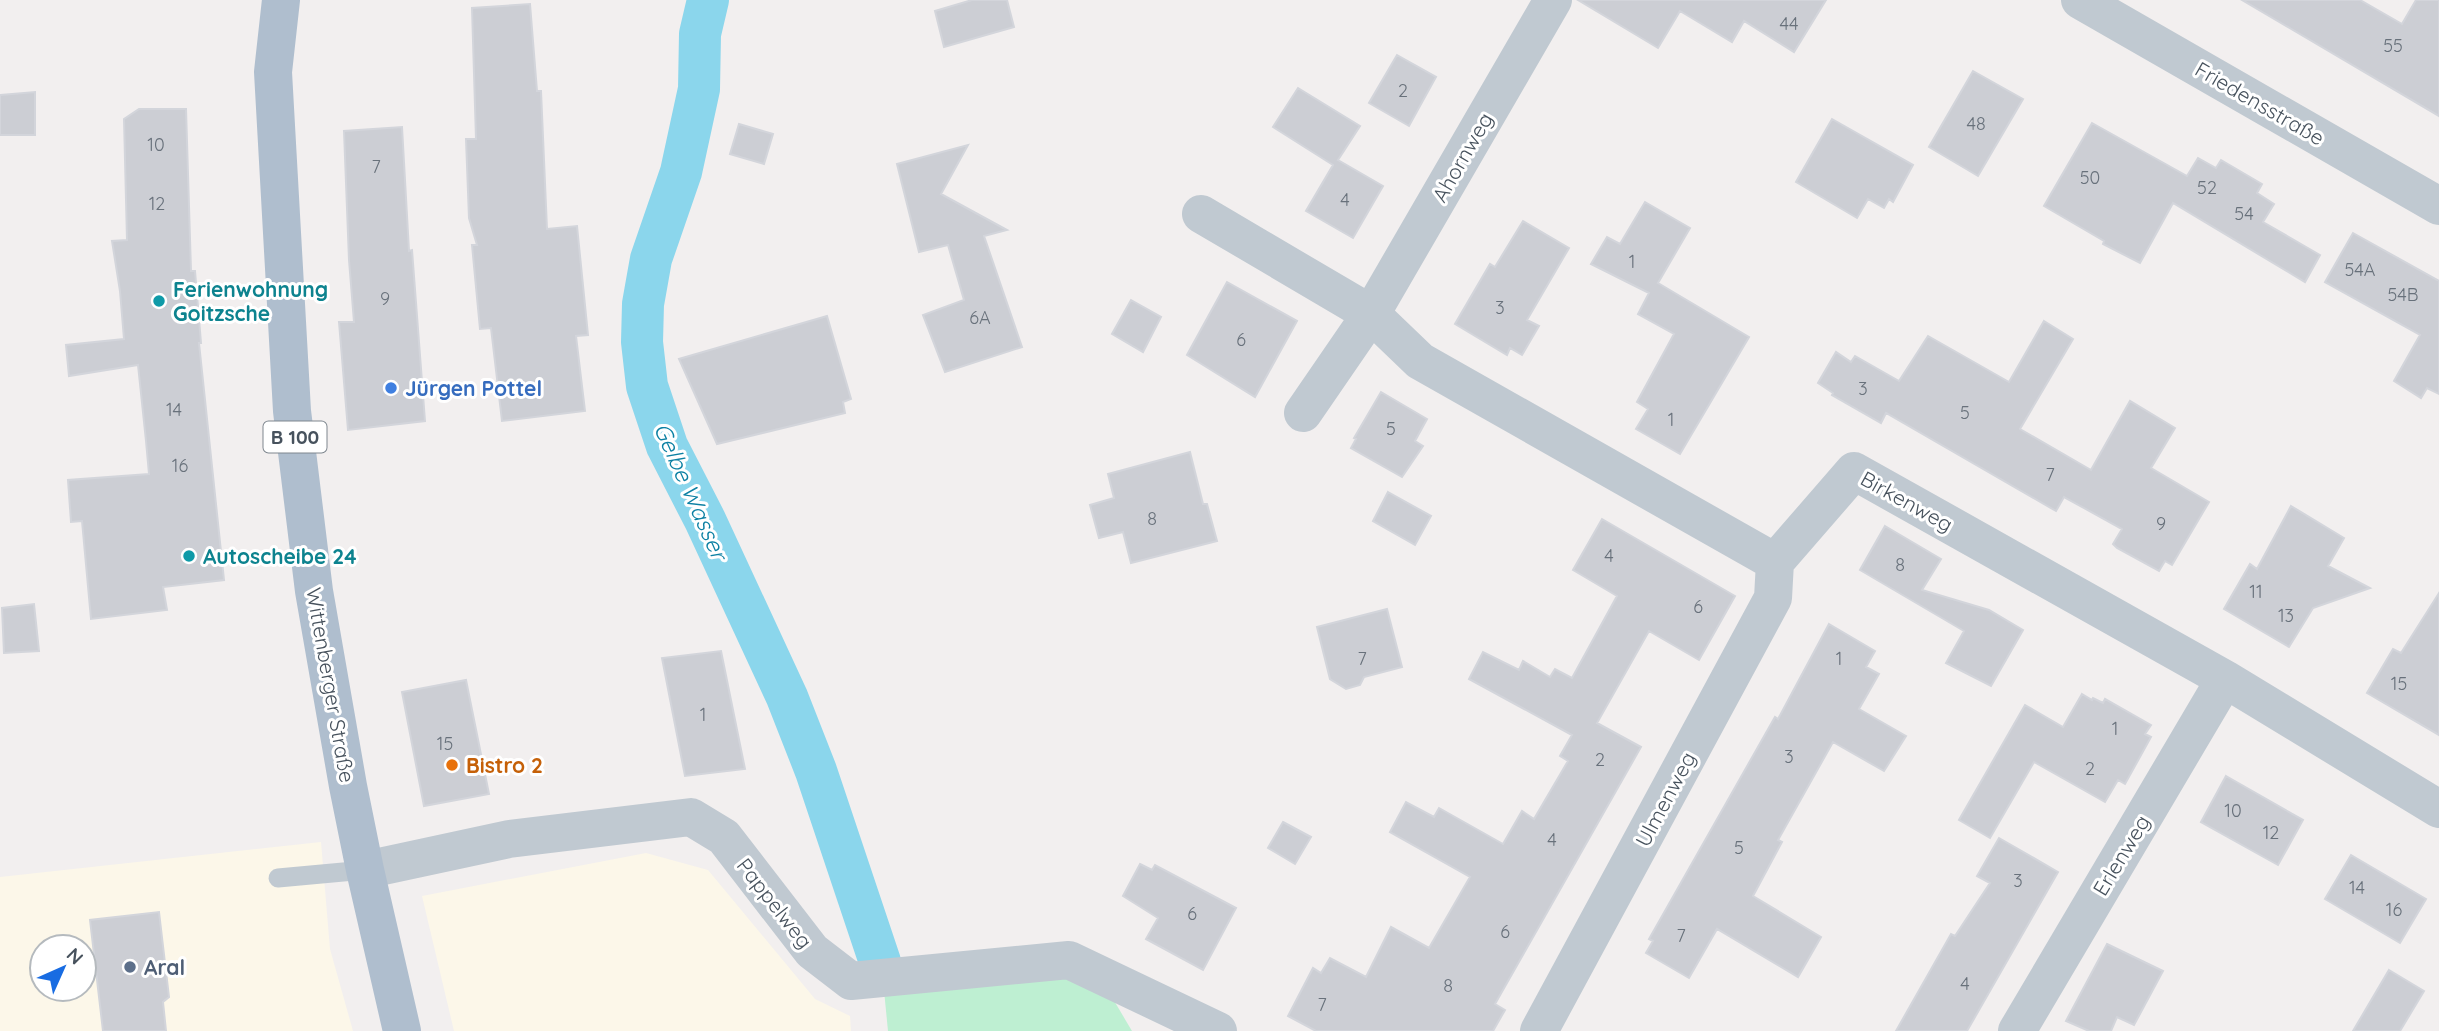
<svg xmlns="http://www.w3.org/2000/svg" width="2439" height="1031" viewBox="0 0 2439 1031" font-family="Quicksand,sans-serif">
	<rect width="100%" height="100%" fill="#f2efef"/>
	<path fill="#fcf7e9" fill-rule="evenodd" d="M 321,842 L 330,949 L 353,1031 L 0,1031 L 0,877 ZM 42,947 L 84,947 L 84,989 L 42,989 Z
		M 646,853 L 708,870 L 815,999 L 850,1016 L 851,1031 L 454,1031 L 422,896 Z"/>
	<path fill="#beefd2" d="M 1013,955 L 1113,999 L 1132,1031 L 888,1031 L 882,970 Z"/>
	<g fill="none" stroke-linecap="round" stroke-linejoin="round">
		<path stroke="#8bd6ec" stroke-width="42" d="M 708,0 L 700,34 L 699,89 L 681,172 L 651,259 L 643,304 L 642,342 L 647,386 L 667,446 L 705,520 L 787,697 L 816,771 L 880,962"/>
	</g>
	<path fill="#ccced4" stroke="#d3d5db" stroke-width="2" d="M 972,0 L 1007,0 L 1014,27 L 944,47 L 935,11 Z
		M 1578,0 L 1826,0 L 1794,52 L 1744,21 L 1732,42 L 1680,11 L 1658,48 Z
		M 2242,0 L 2360,0 L 2402,24 L 2416,0 L 2439,0 L 2439,116 Z
		M 530,4 L 537,91 L 541,91 L 547,229 L 577,226 L 588,335 L 576,336 L 585,411 L 502,421 L 491,328 L 480,329 L 472,245 L 477,245 L 469,218 L 466,139 L 476,139 L 472,8 Z
		M 1397,55 L 1436,77 L 1409,126 L 1369,103 Z
		M 1973,71 L 2023,99 L 1978,176 L 1929,147 Z
		M 1298,88 L 1360,126 L 1338,160 L 1383,186 L 1353,238 L 1306,211 L 1333,165 L 1273,127 Z
		M 35,92 L 35,135 L 0,135 L 0,95 Z
		M 139,109 L 186,109 L 191,271 L 195,271 L 201,343 L 199,343 L 224,580 L 163,587 L 167,610 L 91,619 L 82,521 L 71,522 L 68,480 L 149,474 L 146,441 L 138,365 L 69,376 L 66,345 L 124,339 L 120,291 L 112,241 L 127,240 L 124,119 Z
		M 1832,119 L 1913,165 L 1893,202 L 1889,199 L 1884,208 L 1868,199 L 1857,218 L 1796,182 Z
		M 2092,123 L 2187,176 L 2198,158 L 2216,168 L 2221,160 L 2262,184 L 2257,193 L 2274,204 L 2263,222 L 2320,255 L 2305,282 L 2173,203 L 2140,263 L 2103,244 L 2104,241 L 2044,206 Z
		M 739,124 L 773,134 L 764,164 L 730,154 Z
		M 402,127 L 409,251 L 412,250 L 425,421 L 348,430 L 339,322 L 354,322 L 349,260 L 344,131 Z
		M 968,145 L 941,194 L 1007,230 L 984,236 L 1022,347 L 945,372 L 923,315 L 964,300 L 948,245 L 919,252 L 897,164 Z
		M 1645,202 L 1690,228 L 1658,283 L 1749,337 L 1680,454 L 1636,429 L 1648,409 L 1637,402 L 1674,334 L 1638,314 L 1649,293 L 1591,264 L 1607,237 L 1620,244 Z
		M 1523,221 L 1569,248 L 1527,320 L 1539,326 L 1522,355 L 1510,348 L 1507,355 L 1455,324 L 1490,264 L 1495,267 Z
		M 2353,233 L 2439,281 L 2439,394 L 2427,388 L 2421,398 L 2394,381 L 2420,335 L 2325,282 Z
		M 1227,282 L 1297,321 L 1255,397 L 1187,355 Z
		M 1131,300 L 1161,317 L 1143,352 L 1112,334 Z
		M 827,316 L 851,399 L 843,402 L 845,413 L 717,444 L 679,359 Z
		M 2044,321 L 2073,339 L 2020,429 L 2091,470 L 2130,401 L 2175,428 L 2151,468 L 2209,502 L 2172,565 L 2165,561 L 2159,571 L 2117,548 L 2113,544 L 2122,529 L 2064,497 L 2056,511 L 1886,413 L 1881,423 L 1832,395 L 1833,393 L 1818,383 L 1836,352 L 1851,362 L 1855,356 L 1899,381 L 1928,336 L 2009,382 Z
		M 1381,392 L 1427,419 L 1415,441 L 1423,446 L 1402,477 L 1351,448 L 1356,439 L 1354,438 Z
		M 1190,452 L 1203,504 L 1207,504 L 1217,541 L 1131,563 L 1123,532 L 1099,538 L 1090,505 L 1114,498 L 1108,474 Z
		M 1388,492 L 1431,516 L 1415,545 L 1373,521 Z
		M 2291,506 L 2344,538 L 2328,566 L 2370,588 L 2313,608 L 2289,647 L 2224,609 L 2250,564 L 2257,569 Z
		M 1602,519 L 1735,596 L 1699,660 L 1649,631 L 1597,723 L 1641,747 L 1495,1004 L 1505,1010 L 1493,1031 L 1316,1031 L 1288,1016 L 1313,968 L 1321,973 L 1330,958 L 1366,977 L 1391,927 L 1429,948 L 1470,877 L 1390,832 L 1406,802 L 1434,817 L 1439,808 L 1503,844 L 1522,811 L 1534,819 L 1568,761 L 1560,756 L 1572,735 L 1469,679 L 1483,652 L 1519,670 L 1523,661 L 1550,677 L 1555,669 L 1572,678 L 1617,596 L 1573,570 Z
		M 1885,526 L 1941,559 L 1922,590 L 1989,610 L 2023,630 L 1991,686 L 1946,663 L 1964,631 L 1860,570 Z
		M 2439,593 L 2439,735 L 2367,693 L 2393,649 L 2401,653 Z
		M 34,604 L 39,651 L 4,653 L 2,608 Z
		M 1387,609 L 1402,667 L 1364,677 L 1360,685 L 1346,689 L 1330,679 L 1317,627 Z
		M 1829,624 L 1875,651 L 1866,667 L 1879,674 L 1859,709 L 1906,736 L 1884,771 L 1833,742 L 1778,840 L 1782,842 L 1753,896 L 1821,937 L 1798,977 L 1717,929 L 1689,978 L 1646,953 L 1653,941 L 1649,939 L 1775,717 L 1778,719 Z
		M 721,651 L 745,769 L 685,776 L 662,658 Z
		M 466,680 L 489,794 L 424,806 L 402,692 Z
		M 2082,694 L 2092,700 L 2093,698 L 2103,703 L 2105,699 L 2151,725 L 2145,734 L 2151,737 L 2125,784 L 2118,780 L 2105,802 L 2034,762 L 1990,838 L 1959,820 L 2025,705 L 2063,727 Z
		M 2226,776 L 2303,820 L 2278,865 L 2201,822 Z
		M 1283,822 L 1311,837 L 1295,864 L 1268,848 Z
		M 1999,838 L 2058,872 L 1967,1031 L 1896,1031 L 1951,934 L 1955,936 L 1990,883 L 1977,876 Z
		M 2351,855 L 2426,899 L 2400,943 L 2325,899 Z
		M 1140,864 L 1152,870 L 1155,865 L 1236,908 L 1203,970 L 1146,939 L 1158,918 L 1123,896 Z
		M 159,912 L 169,997 L 163,1002 L 166,1031 L 103,1031 L 90,920 Z
		M 2107,944 L 2163,971 L 2134,1025 L 2117,1017 L 2111,1031 L 2089,1031 L 2066,1021 Z
		M 2389,970 L 2424,991 L 2400,1031 L 2353,1031 Z"/>
	<g fill="none" stroke-linecap="round" stroke-linejoin="round">
		<path stroke="#c0c9d1" stroke-width="19" d="M 278,878 L 365,870"/>
		<path stroke="#c0c9d1" stroke-width="38" d="M 2080,0 L 2439,206
			M 1201,214 L 1371,314 L 1420,361 L 1775,562 L 1854,471 L 2225,679 L 2439,809
			M 1303,413 L 1371,314 L 1553,0
			M 365,870 L 509,839 L 691,817 L 724,837 L 812,951 L 851,981 L 1069,960 L 1218,1031
			M 1539,1031 L 1773,598 L 1775,562
			M 2017,1031 L 2225,679"/>
		<path stroke="#afbece" stroke-width="38" d="M 281,0 L 273,72 L 292,411 L 314,591 L 348,786 L 365,870 L 402,1031"/>
	</g>
	<g fill="#0f9aa8" stroke="#fff" stroke-width="2.5">
		<circle cx="159" cy="301" r="7"/>
		<circle cx="189" cy="556" r="7"/>
	</g>
	<circle fill="#3f7fe0" stroke="#fff" stroke-width="2.5" cx="391" cy="388" r="7"/>
	<circle fill="#e8710a" stroke="#fff" stroke-width="2.5" cx="452" cy="765" r="7"/>
	<circle fill="#5c6f8a" stroke="#fff" stroke-width="2.5" cx="130" cy="967" r="7"/>
	<g text-anchor="middle" dominant-baseline="central" stroke-width="6" stroke-linejoin="round" paint-order="stroke">
		<g font-size="18" fill="#68717b">
			<text x="1789" y="23">44</text>
			<text x="2393" y="45">55</text>
			<text x="1403" y="90">2</text>
			<text x="1976" y="123">48</text>
			<text x="156" y="144">10</text>
			<text x="376" y="166">7</text>
			<text x="2090" y="177">50</text>
			<text x="2207" y="187">52</text>
			<text x="1345" y="199">4</text>
			<text x="157" y="203">12</text>
			<text x="2244" y="213">54</text>
			<text x="1632" y="261">1</text>
			<text x="2360" y="269">54A</text>
			<text x="2403" y="294">54B</text>
			<text x="385" y="298">9</text>
			<text x="1500" y="307">3</text>
			<text x="980" y="317">6A</text>
			<text x="1241" y="339">6</text>
			<text x="1863" y="388">3</text>
			<text x="174" y="409">14</text>
			<text x="1965" y="412">5</text>
			<text x="1671" y="419">1</text>
			<text x="1391" y="428">5</text>
			<text x="180" y="465">16</text>
			<text x="2050" y="474">7</text>
			<text x="1152" y="518">8</text>
			<text x="2161" y="523">9</text>
			<text x="1609" y="555">4</text>
			<text x="1900" y="564">8</text>
			<text x="2256" y="591">11</text>
			<text x="1698" y="606">6</text>
			<text x="2286" y="615">13</text>
			<text x="1362" y="658">7</text>
			<text x="1839" y="658">1</text>
			<text x="2399" y="683">15</text>
			<text x="703" y="714">1</text>
			<text x="2115" y="728">1</text>
			<text x="445" y="743">15</text>
			<text x="1789" y="756">3</text>
			<text x="1600" y="759">2</text>
			<text x="2090" y="768">2</text>
			<text x="2233" y="810">10</text>
			<text x="2271" y="832">12</text>
			<text x="1552" y="839">4</text>
			<text x="1739" y="847">5</text>
			<text x="2018" y="880">3</text>
			<text x="2357" y="887">14</text>
			<text x="2394" y="909">16</text>
			<text x="1192" y="913">6</text>
			<text x="1505" y="931">6</text>
			<text x="1681" y="935">7</text>
			<text x="1965" y="983">4</text>
			<text x="1448" y="985">8</text>
			<text x="1322" y="1004">7</text>
		</g>
		<rect fill="#fff" stroke="#7e868e" stroke-width="2" x="263.5" y="421.5" width="63" height="31" rx="5"/>
		<g font-size="19" font-weight="bold" fill="#47525d">
			<text x="295" y="437">B 100</text>
		</g>
		<g font-size="21" fill="#47525d" stroke="#fff">
			<text transform="translate(2260 103) rotate(30)">Friedensstraße</text>
			<text transform="translate(1462 157) rotate(-60)">Ahornweg</text>
			<text transform="translate(1907 501) rotate(29)">Birkenweg</text>
			<text transform="translate(331 685) rotate(80)">Wittenberger Straße</text>
			<text transform="translate(1665 799) rotate(-62)">Ulmenweg</text>
			<text transform="translate(2121 855) rotate(-59)">Erlenweg</text>
			<text transform="translate(775 903) rotate(52)">Pappelweg</text>
		</g>
		<g font-size="21" font-weight="bold" fill="#0d838f" stroke="#fff" text-anchor="start">
			<text x="173" y="289">Ferienwohnung<tspan x="173" dy="24">Goitzsche</tspan></text>
			<text x="203" y="556">Autoscheibe 24</text>
		</g>
		<g font-size="21" font-weight="bold" fill="#366cbe" stroke="#fff" text-anchor="start">
			<text x="405" y="388">Jürgen Pottel</text>
		</g>
		<g font-size="21" font-weight="bold" fill="#c56008" stroke="#fff" text-anchor="start">
			<text x="466" y="765">Bistro 2</text>
		</g>
		<g font-size="21" font-weight="bold" fill="#4e5e75" stroke="#fff" text-anchor="start">
			<text x="144" y="967">Aral</text>
		</g>
		<g font-size="23" font-style="italic" fill="#0c80a3" stroke="#fff">
			<text transform="translate(691 491) rotate(66)">Gelbe Wasser</text>
		</g>
	</g>
	<g transform="translate(63 968) rotate(45)"><circle r="33" fill="#ffffff" stroke="#b5babe" stroke-width="2"/>
	<path d="M0-5L12 26L0 18L-12 26Z" fill="#186ce2"/>
	<text y="-10" font-size="19" font-weight="bold" text-anchor="middle" fill="#47525d">N</text>
	</g>
</svg>
